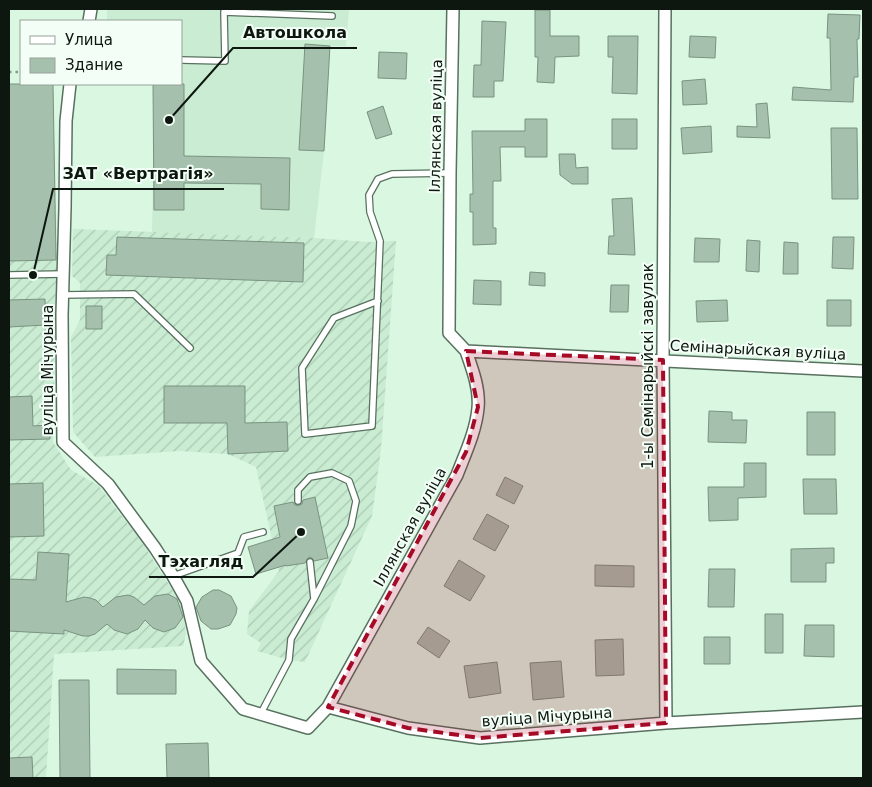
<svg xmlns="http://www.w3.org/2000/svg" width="872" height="787" viewBox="0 0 872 787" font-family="'DejaVu Sans',sans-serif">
	<defs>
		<pattern id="industrial-furrows" width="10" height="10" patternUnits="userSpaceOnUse" patternTransform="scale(1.25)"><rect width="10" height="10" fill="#c9ecd2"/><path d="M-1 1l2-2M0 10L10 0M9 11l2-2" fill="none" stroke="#abcab3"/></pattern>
	</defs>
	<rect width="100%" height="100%" fill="#daf7e2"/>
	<path fill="#c9ecd2" d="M 107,9 L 349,9 L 346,46 L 330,46 L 324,151 L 314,238 L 152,232 L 155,84 L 181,84 L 181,21 L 107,21 Z"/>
	<path fill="url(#industrial-furrows)" d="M 9,84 L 53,84 L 57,260 L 53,442 L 71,470 L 98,485 L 141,541 L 182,605 L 186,634 L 183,646 L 54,654 L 46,778 L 9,778 Z
		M 73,229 L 314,238 L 368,242 L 396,241 L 381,450 L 372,516 L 305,662 L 289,660 L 257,651 L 261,643 L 247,634 L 249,611 L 279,571 L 256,467 L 228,454 L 179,451 L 95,457 L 73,432 L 71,337 L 80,320 L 80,283 L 72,276 Z"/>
	<path fill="#a5c0ac" stroke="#799380" d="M 535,10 L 550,10 L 550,36 L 579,36 L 579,56 L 555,57 L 554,83 L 537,82 L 538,57 L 535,57 Z
		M 828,14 L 860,15 L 859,39 L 857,39 L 858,77 L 854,77 L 853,102 L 792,100 L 793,87 L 831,90 L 830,38 L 827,38 Z
		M 482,21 L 506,22 L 503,81 L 494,81 L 494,97 L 473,97 L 474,65 L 481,65 Z
		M 608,36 L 638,36 L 637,94 L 612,93 L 613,57 L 608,57 Z
		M 690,36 L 716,37 L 715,58 L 689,57 Z
		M 305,44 L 330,46 L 324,151 L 299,150 Z
		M 379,52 L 407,53 L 406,79 L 378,78 Z
		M 705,79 L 707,104 L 683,105 L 682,81 Z
		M 9,84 L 53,84 L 56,260 L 9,261 Z
		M 153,84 L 184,84 L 184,156 L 290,158 L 289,210 L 261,209 L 261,184 L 184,183 L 184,210 L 154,210 Z
		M 767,103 L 770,138 L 737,137 L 737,126 L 757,127 L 756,104 Z
		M 383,106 L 392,134 L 376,139 L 367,112 Z
		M 525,119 L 547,119 L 547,157 L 525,157 L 525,147 L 500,147 L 501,181 L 493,181 L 493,228 L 496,228 L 496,244 L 473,245 L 473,212 L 470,212 L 470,194 L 473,194 L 472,131 L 525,131 Z
		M 612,119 L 637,119 L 637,149 L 612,149 Z
		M 711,126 L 712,152 L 683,154 L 681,128 Z
		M 831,128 L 857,128 L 858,199 L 832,199 Z
		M 559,154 L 575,154 L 576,168 L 588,167 L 588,184 L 572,184 L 560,175 Z
		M 632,198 L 635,255 L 608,254 L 609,236 L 614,236 L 612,199 Z
		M 117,237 L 304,243 L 303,282 L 106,275 L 107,255 L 116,255 Z
		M 833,237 L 854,237 L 853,269 L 832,268 Z
		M 695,238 L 720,239 L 719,262 L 694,262 Z
		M 747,240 L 760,241 L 759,272 L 746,271 Z
		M 784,242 L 798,243 L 798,274 L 783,274 Z
		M 530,272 L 545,273 L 545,286 L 529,285 Z
		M 474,280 L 501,281 L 501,305 L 473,304 Z
		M 611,285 L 629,285 L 628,312 L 610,312 Z
		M 45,299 L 46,325 L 9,327 L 9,300 Z
		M 727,300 L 728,321 L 697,322 L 696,301 Z
		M 827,300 L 851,300 L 851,326 L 827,326 Z
		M 86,306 L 102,306 L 102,329 L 86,329 Z
		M 164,386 L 245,386 L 245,423 L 287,422 L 288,451 L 228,454 L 227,423 L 164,423 Z
		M 32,396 L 33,426 L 49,425 L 50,439 L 9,440 L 9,397 Z
		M 709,411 L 732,412 L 732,420 L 747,420 L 746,443 L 708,442 Z
		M 807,412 L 835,412 L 835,455 L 807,455 Z
		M 744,463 L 766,463 L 766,497 L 738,498 L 738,520 L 709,521 L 708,487 L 744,487 Z
		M 505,477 L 523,486 L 514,504 L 496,495 Z
		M 803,479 L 836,479 L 837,514 L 804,514 Z
		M 43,483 L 44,536 L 9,537 L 9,484 Z
		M 315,497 L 328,558 L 314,561 L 312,558 L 309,557 L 305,563 L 286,566 L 286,565 L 256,574 L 248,547 L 280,537 L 274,506 L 293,502 L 295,505 L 298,506 L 302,504 L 303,500 Z
		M 487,514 L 509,526 L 495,551 L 473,539 Z
		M 834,548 L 834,563 L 826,563 L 826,582 L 791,582 L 791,549 Z
		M 38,552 L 69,554 L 66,602 L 84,597 L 90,598 L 96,600 L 103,607 L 116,597 L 128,595 L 134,597 L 144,605 L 155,596 L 168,594 L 177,599 L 183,617 L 175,628 L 164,632 L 153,628 L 145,620 L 138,629 L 127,634 L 114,630 L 107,624 L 95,634 L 89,636 L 83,636 L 64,630 L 64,634 L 9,631 L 9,579 L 36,580 Z
		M 459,560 L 485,576 L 470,601 L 444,586 Z
		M 595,565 L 634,566 L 634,587 L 595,586 Z
		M 709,569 L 735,569 L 734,607 L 708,607 Z
		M 213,590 L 219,590 L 231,596 L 237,608 L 236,614 L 230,625 L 218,629 L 211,629 L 201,621 L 196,607 L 202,597 Z
		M 765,614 L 783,614 L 783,653 L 765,653 Z
		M 805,625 L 834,625 L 834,657 L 804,656 Z
		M 428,627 L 450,641 L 439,658 L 417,643 Z
		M 704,637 L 730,637 L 730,664 L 704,664 Z
		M 623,639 L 624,675 L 596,676 L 595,640 Z
		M 561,661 L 564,697 L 533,700 L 530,663 Z
		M 497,662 L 501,693 L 469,698 L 464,666 Z
		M 117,669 L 176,670 L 176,694 L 117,694 Z
		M 59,680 L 89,680 L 90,778 L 60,778 Z
		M 208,743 L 209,778 L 167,778 L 166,744 Z
		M 32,757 L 33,778 L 9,778 L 9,758 Z"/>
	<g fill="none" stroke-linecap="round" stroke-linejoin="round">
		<defs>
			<path id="lane" d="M 181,60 L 225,61 L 224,12 L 332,16
				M 9,275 L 63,274
				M 62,295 L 134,294 L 190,348
				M 378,301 L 334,318 L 302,368 L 305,434 L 372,426 L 380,241 L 370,212 L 369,195 L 378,179 L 392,174 L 450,173
				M 310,562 L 314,599
				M 173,576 L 238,553 L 244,537 L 263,532
				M 260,715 L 289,660 L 291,639 L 314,599 L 351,526 L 356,501 L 349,481 L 332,473 L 310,477 L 298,490 L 298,501"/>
			<path id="street" d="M 453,9 L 450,173 L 449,333 L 466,351 L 863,371
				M 665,9 L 663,360 L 666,723
				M 89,21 L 91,9
				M 70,84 L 66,121 L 65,208 L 62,315 L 63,442 L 108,484 L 155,548 L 173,576 L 187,601 L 201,661 L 243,709 L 308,728 L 328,707 L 457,475 C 465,454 476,431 478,408 C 480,389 472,368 466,351
				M 328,707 L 408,728 L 480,738 L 666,723 L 863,712"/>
		</defs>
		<use href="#lane" stroke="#58715f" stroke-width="8"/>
		<use href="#street" stroke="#58715f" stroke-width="14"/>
		<path stroke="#84998a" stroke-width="2.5" stroke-dasharray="2.5 4" stroke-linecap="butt" d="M 9,72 L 21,72"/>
		<use href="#lane" stroke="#fff" stroke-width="5.5"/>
		<use href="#street" stroke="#fff" stroke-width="11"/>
	</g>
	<path fill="#a50b26" fill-opacity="0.2" stroke="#a50b26" stroke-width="4" stroke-dasharray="10 6" stroke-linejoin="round" d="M 466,351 L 663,360 L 666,723 L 480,738 L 408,728 L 328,707 L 466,452 L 478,407 Z"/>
	<g text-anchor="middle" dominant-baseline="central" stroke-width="4" stroke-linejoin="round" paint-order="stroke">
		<g font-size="15" fill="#0d1710" stroke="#f3fff6">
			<text transform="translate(436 126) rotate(-89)">Іллянская вуліца</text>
			<text transform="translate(758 350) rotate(3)">Семінарыйская вуліца</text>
			<text transform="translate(648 366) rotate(-90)">1-ы Семінарыйскі завулак</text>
			<text transform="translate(48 370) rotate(-90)">вуліца Мічурына</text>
			<text transform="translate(410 527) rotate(-61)">Іллянская вуліца</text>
			<text transform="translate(547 717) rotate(-4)">вуліца Мічурына</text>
		</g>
	</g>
	<path fill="none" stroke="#0d1710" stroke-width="2" d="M169 120L233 48H357M33 275L53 189H224M301 532L253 577H149"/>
	<g fill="#0d1710" stroke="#f3fff6" stroke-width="2">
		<circle cx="169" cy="120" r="5"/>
		<circle cx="33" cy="275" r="5"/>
		<circle cx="301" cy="532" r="5"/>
	</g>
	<g font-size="16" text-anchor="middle" font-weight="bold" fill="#0d1710" stroke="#f3fff6" stroke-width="4" stroke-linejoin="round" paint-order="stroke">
		<text x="295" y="38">Автошкола</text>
		<text x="138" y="179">ЗАТ «Вертрагія»</text>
		<text x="201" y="567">Тэхагляд</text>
	</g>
	<rect width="872" height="787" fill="none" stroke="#0d1710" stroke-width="20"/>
	<rect x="20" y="20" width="162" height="65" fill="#f3fff6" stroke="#97a29a"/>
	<rect x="30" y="36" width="25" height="8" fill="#ffffff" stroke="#97a29a"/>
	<text x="65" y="45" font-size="15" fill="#0d1710">Улица</text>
	<rect x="30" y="58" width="25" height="15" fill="#a5c0ac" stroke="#97a29a"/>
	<text x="65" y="70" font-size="15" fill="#0d1710">Здание</text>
</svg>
